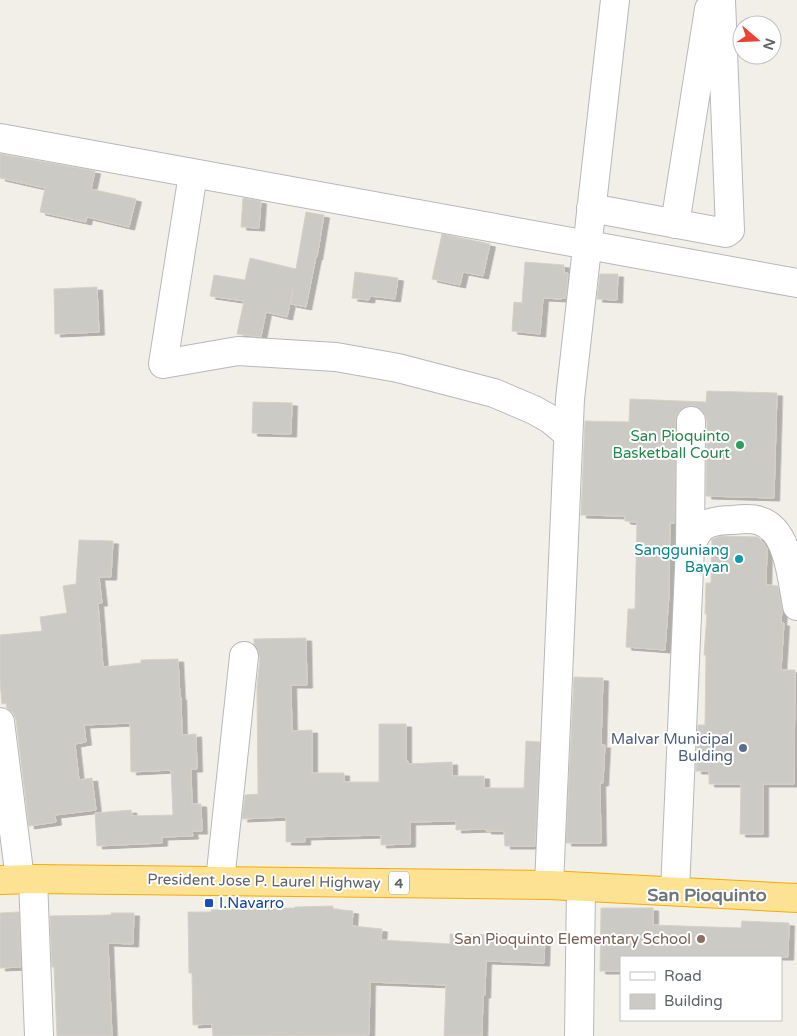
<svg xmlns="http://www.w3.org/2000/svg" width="797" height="1036" viewBox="0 0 797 1036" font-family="'Varela Round',sans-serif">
	<defs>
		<filter id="shadow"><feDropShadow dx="5.5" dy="3" stdDeviation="0" flood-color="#0004"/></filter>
	</defs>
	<rect width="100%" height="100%" fill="#f1efe8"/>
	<path fill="#cccac5" stroke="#d6d1c6" filter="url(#shadow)" d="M 0,154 L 95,171 L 91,189 L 136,199 L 129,227 L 87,217 L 86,222 L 40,212 L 45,188 L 0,178 Z
		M 243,198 L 261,201 L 259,228 L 241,227 Z
		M 306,212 L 324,215 L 317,257 L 316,257 L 306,307 L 291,304 L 293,289 L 287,317 L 266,312 L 261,337 L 237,334 L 244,301 L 210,296 L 214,275 L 245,280 L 250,258 L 296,269 Z
		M 442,234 L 490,244 L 483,276 L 463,272 L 460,285 L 432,279 Z
		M 525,262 L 564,265 L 564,273 L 568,273 L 566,298 L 562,298 L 562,299 L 543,298 L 540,334 L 512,331 L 514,302 L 522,303 Z
		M 355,272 L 398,278 L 395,299 L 370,296 L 369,300 L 352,298 Z
		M 600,274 L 618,274 L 617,300 L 597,299 Z
		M 97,287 L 99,332 L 55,334 L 54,289 Z
		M 707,391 L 777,393 L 774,498 L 706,496 L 707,421 L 705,414 L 699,408 L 692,405 L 684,407 L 678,413 L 675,421 L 675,523 L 670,523 L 669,595 L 665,650 L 626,647 L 628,609 L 635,609 L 637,522 L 625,521 L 625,516 L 581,515 L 585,421 L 629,422 L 630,399 L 706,402 Z
		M 253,402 L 292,403 L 291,434 L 252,433 Z
		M 721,536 L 758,537 L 764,544 L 767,549 L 766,585 L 778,586 L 782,609 L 781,623 L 784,623 L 781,670 L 795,670 L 794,784 L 763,784 L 763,834 L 740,834 L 741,784 L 709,784 L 709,771 L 696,771 L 698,725 L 705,725 L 706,655 L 704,655 L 707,614 L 705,614 L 706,583 L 711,583 L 712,539 Z
		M 79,540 L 113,541 L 111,577 L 99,577 L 102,603 L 98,603 L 103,667 L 141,663 L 141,660 L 178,659 L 180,697 L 181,697 L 182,735 L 196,734 L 197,769 L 191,769 L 192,804 L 201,804 L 202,831 L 192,831 L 193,836 L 162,837 L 162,843 L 97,846 L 95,813 L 131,810 L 132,816 L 173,815 L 171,770 L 131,772 L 130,723 L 84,725 L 86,742 L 75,744 L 79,780 L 92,778 L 96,810 L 55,815 L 56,822 L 29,826 L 16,720 L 13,713 L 7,708 L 6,703 L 2,704 L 0,682 L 0,635 L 42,631 L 40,617 L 67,613 L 63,586 L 76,584 Z
		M 306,638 L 307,685 L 291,685 L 292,731 L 312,730 L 312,773 L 344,773 L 344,782 L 379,782 L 379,724 L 406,724 L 406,761 L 408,761 L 408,764 L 452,762 L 452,776 L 484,776 L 484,788 L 524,788 L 526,741 L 540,742 L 535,846 L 505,846 L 504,831 L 486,831 L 486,829 L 456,830 L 456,821 L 410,822 L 410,844 L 381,845 L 381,835 L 305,837 L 305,842 L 286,842 L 286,817 L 242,819 L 245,795 L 258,794 L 257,686 L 260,658 L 258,650 L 254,645 L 254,639 Z
		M 574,677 L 603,678 L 601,745 L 605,745 L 603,783 L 600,783 L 601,843 L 566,843 Z
		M 333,906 L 333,909 L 353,911 L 352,926 L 382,929 L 381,940 L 450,944 L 450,934 L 545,936 L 544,963 L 486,961 L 485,995 L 483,995 L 482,1036 L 444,1036 L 446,985 L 370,982 L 369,1035 L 213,1036 L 212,1024 L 193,1025 L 192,973 L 189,973 L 188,912 L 211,912 L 211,910 L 295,908 L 295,907 Z
		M 601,908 L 653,908 L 653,925 L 741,928 L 742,921 L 789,923 L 788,957 L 621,957 L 621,971 L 600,971 Z
		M 19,912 L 21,967 L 0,968 L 0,913 Z
		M 111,913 L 134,913 L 133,944 L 108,943 L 112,1036 L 57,1036 L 54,967 L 52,967 L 50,916 L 111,915 Z"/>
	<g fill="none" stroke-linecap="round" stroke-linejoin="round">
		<defs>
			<path id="minor" d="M 0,138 L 797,283
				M 193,174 L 163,364 L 238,351 L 336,357 L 398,368 L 494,393 L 534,410 L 550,419 L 568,434
				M 591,208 L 726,233 L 730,230 L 721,0
				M 675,224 L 709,9
				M 690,546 C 693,541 696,534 700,529 C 708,521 723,520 733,520 C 741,519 752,518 760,521 C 789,530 792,581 797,606
				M 0,722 L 20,879
				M 33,879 L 39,1036
				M 220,881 L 244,656
				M 549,885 L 570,399 L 615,0
				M 675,891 L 690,546 L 691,421
				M 579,1036 L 581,887"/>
			<path id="highway" d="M 0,880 L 33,879 L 549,885 L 797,898"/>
		</defs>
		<use href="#minor" stroke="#b5b8bc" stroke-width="30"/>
		<use href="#highway" stroke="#f9ab00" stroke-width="30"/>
		<use href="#minor" stroke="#fff" stroke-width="28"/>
		<use href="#highway" stroke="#fde293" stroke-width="28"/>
	</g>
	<circle fill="#2e9e5b" stroke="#fff" stroke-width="2" cx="740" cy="445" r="5"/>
	<circle fill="#0f9aa8" stroke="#fff" stroke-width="2" cx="739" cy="559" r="5"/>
	<circle fill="#5c6f8a" stroke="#fff" stroke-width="2" cx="743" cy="748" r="5"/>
	<rect fill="#1a4fb4" stroke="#fff" stroke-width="2" x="204" y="898" width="10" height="10" rx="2.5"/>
	<circle fill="#8d6e63" stroke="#fff" stroke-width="2" cx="701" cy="939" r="5"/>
	<g text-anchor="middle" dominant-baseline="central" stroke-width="4" stroke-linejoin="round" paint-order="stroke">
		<rect fill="#fff" stroke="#8f9295" stroke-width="1" x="389" y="871.5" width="20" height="23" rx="4"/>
		<g font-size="14" font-weight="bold" fill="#5f6368">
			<text x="399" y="883">4</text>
		</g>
		<g font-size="15" fill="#27864d" stroke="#fff" text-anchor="end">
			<text x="730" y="436">San Pioquinto<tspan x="730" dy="17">Basketball Court</tspan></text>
		</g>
		<g font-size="15" fill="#0d838f" stroke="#fff" text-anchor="end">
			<text x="729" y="550">Sangguniang<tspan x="729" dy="17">Bayan</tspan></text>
		</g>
		<g font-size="15" fill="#4e5e75" stroke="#fff" text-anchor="end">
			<text x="733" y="739">Malvar Municipal<tspan x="733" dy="17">Bulding</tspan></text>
		</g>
		<g font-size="15" fill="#5f6368" stroke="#fff">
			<text transform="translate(264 881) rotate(1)">President Jose P. Laurel Highway</text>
		</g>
		<g font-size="15" fill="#164399" stroke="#fff" text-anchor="start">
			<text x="219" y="903">I.Navarro</text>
		</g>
		<g font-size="15" fill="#785e54" stroke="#fff" text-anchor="end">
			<text x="691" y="939">San Pioquinto Elementary School</text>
		</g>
		<g font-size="18" font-weight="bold" fill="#70757a" stroke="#fff">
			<text x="707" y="895">San Pioquinto</text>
		</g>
	</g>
	<rect x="620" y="956" width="162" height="65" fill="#ffffff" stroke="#bfc1c3"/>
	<rect x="630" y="972" width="25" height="8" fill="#ffffff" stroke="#bfc1c3"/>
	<text x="664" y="981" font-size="15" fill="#5f6368">Road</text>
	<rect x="630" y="994" width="25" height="15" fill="#cccac5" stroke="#bfc1c3"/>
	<text x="664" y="1006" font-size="15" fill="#5f6368">Building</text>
	<g transform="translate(757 40) rotate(109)"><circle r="24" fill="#ffffff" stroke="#bfc1c3"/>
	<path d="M0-4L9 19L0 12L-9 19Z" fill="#ea4335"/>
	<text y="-8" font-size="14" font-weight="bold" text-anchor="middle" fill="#5f6368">N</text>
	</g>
</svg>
